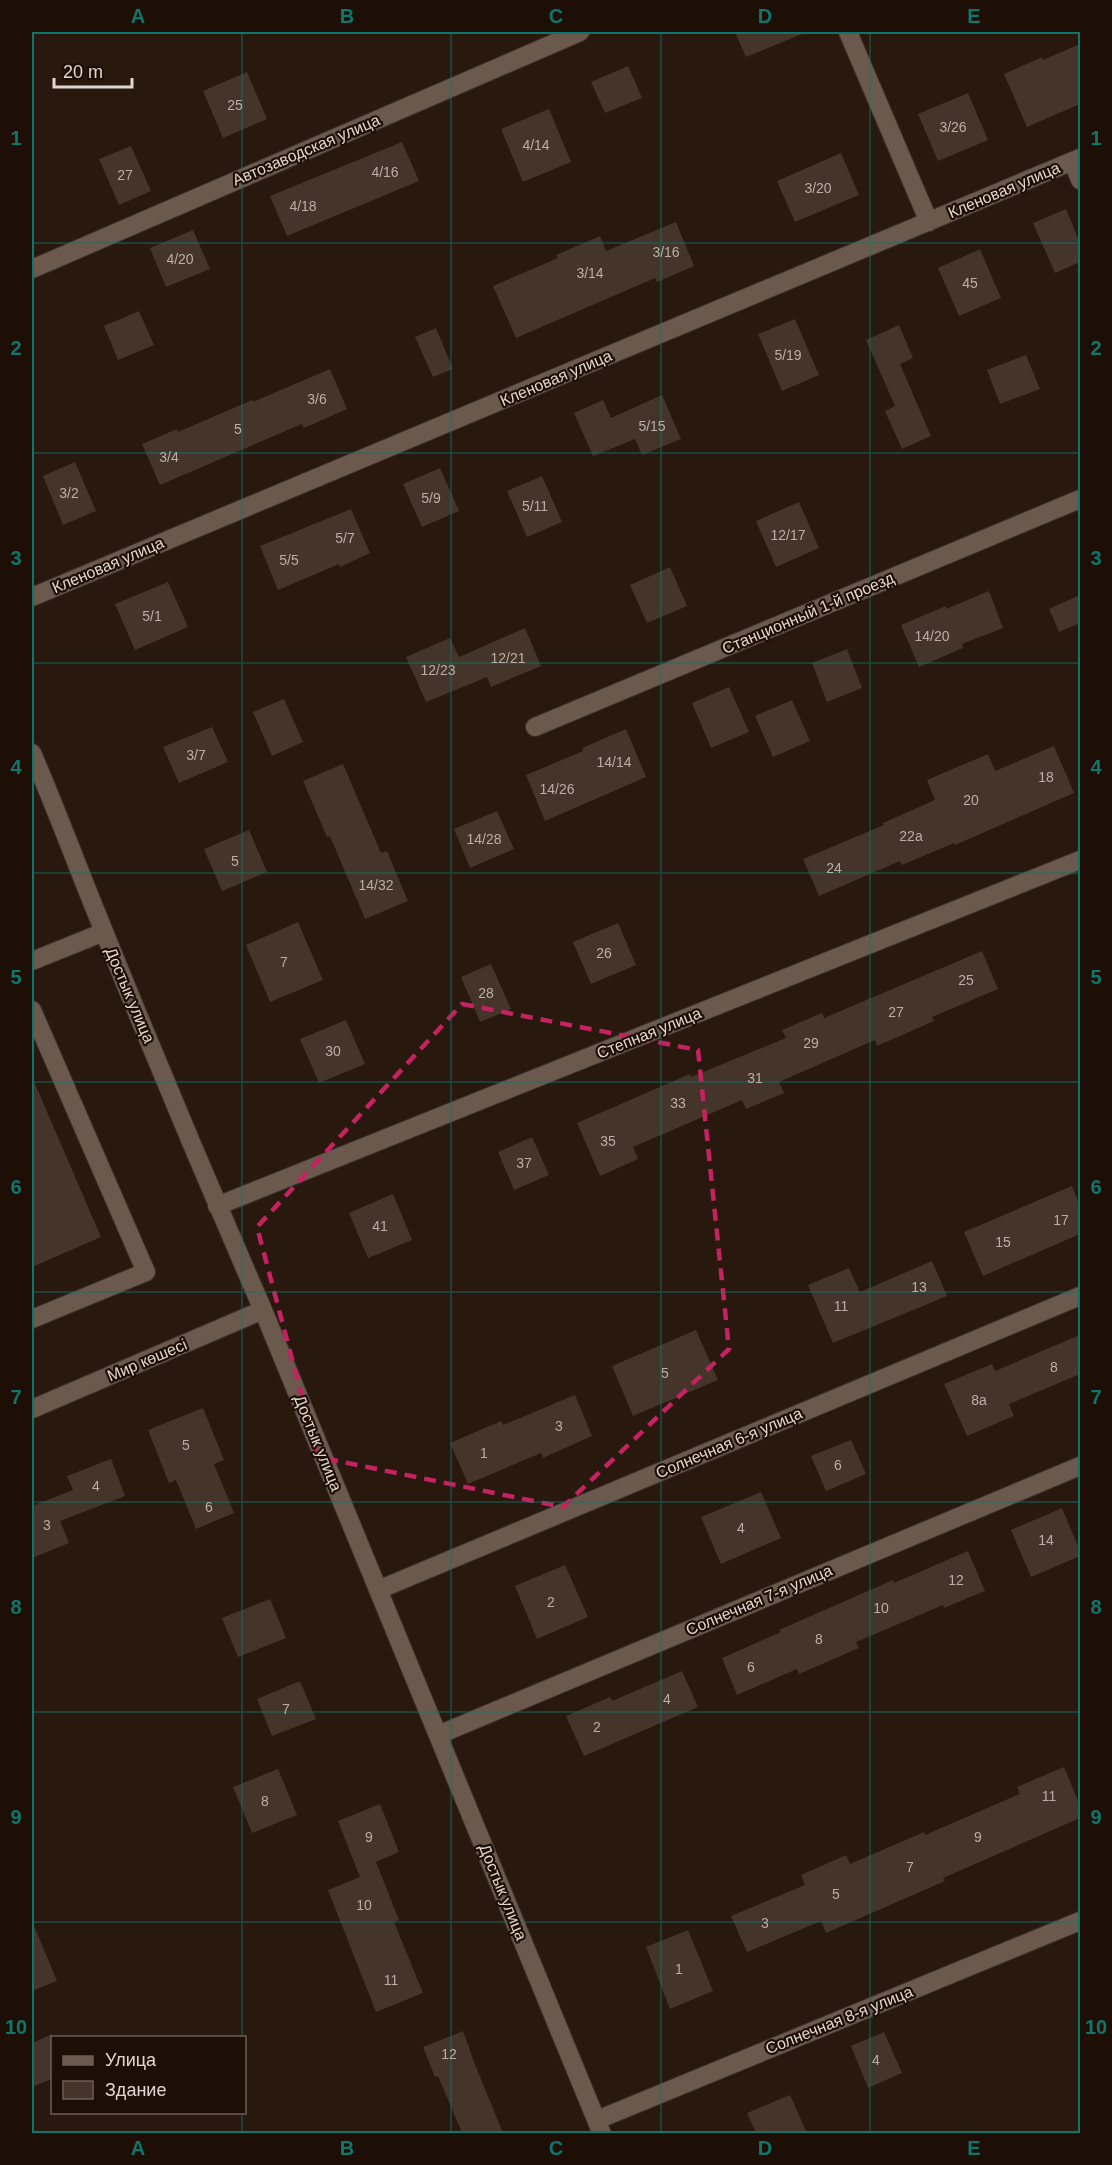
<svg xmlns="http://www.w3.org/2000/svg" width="1112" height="2165" viewBox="0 0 1112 2165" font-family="Helvetica,sans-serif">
	<rect width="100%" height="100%" fill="#28180e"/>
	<path fill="#453429" d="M 735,32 L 807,32 L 746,57 Z
		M 1080,44 L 1080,104 L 1027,127 L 1004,74 L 1042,57 L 1043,60 Z
		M 628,66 L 642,98 L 605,113 L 591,82 Z
		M 247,72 L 267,119 L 223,138 L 203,91 Z
		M 968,93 L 988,140 L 938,161 L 918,114 Z
		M 549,109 L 571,162 L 523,182 L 501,129 Z
		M 402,142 L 419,181 L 287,236 L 270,196 Z
		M 131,146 L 151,191 L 119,205 L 99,159 Z
		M 841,153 L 859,195 L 795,222 L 777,181 Z
		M 1066,209 L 1080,243 L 1080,262 L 1055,273 L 1033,223 Z
		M 676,222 L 694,266 L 657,282 L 655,278 L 516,338 L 493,286 L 558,258 L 556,255 L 600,236 L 606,251 Z
		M 193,230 L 210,269 L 166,287 L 150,248 Z
		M 980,249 L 1001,298 L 959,316 L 938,268 Z
		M 139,311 L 154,345 L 118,360 L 104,326 Z
		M 795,319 L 819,375 L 782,391 L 758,334 Z
		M 899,325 L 913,358 L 900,364 L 931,436 L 902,449 L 885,411 L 895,406 L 866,340 Z
		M 436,328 L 453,369 L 433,377 L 415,337 Z
		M 1026,355 L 1040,389 L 1000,404 L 987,370 Z
		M 330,369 L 347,409 L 304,428 L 302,424 L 160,485 L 142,444 L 177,429 L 178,432 L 252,400 L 253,402 Z
		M 662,395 L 681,439 L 642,455 L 635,439 L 593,456 L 574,413 L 603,400 L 611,418 Z
		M 75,462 L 96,511 L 63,525 L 43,476 Z
		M 440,468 L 459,511 L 422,527 L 403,484 Z
		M 542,476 L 562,522 L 527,537 L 507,491 Z
		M 799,502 L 819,548 L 776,567 L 756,521 Z
		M 351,509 L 370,553 L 340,567 L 339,564 L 278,590 L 260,546 Z
		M 670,567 L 687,606 L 647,623 L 630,585 Z
		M 168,582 L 188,627 L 135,650 L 115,604 Z
		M 989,591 L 1003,628 L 962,644 L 963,648 L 919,667 L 901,625 L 946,606 L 946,609 Z
		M 1080,595 L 1080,623 L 1059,632 L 1049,609 Z
		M 525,628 L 541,666 L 491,687 L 487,677 L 426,702 L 406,657 L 450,638 L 459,657 Z
		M 847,649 L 862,688 L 827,702 L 812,663 Z
		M 729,687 L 749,732 L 711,748 L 692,703 Z
		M 284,699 L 303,742 L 272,756 L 253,712 Z
		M 792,700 L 810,741 L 773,757 L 755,716 Z
		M 212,727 L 228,762 L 179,783 L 163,747 Z
		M 626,729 L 646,777 L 545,821 L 526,775 L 583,751 L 582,748 Z
		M 1054,746 L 1074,793 L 955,845 L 954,843 L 902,865 L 900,861 L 819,896 L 803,859 L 884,825 L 883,823 L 935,800 L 927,780 L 988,754 L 995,771 Z
		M 343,764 L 381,853 L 387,851 L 408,901 L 365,919 L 330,836 L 327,837 L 303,781 Z
		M 497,811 L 514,849 L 470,868 L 454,829 Z
		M 249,830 L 267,872 L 222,891 L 204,849 Z
		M 298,922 L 323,980 L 270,1002 L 246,945 Z
		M 618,923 L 636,965 L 591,984 L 573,942 Z
		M 982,951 L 998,989 L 932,1017 L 934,1021 L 877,1046 L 875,1040 L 779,1082 L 784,1093 L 746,1109 L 742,1100 L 633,1147 L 638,1159 L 600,1176 L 577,1123 L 690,1074 L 691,1077 L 786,1038 L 782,1030 L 822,1013 L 824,1018 Z
		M 491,964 L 511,1009 L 480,1022 L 461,977 Z
		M 346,1020 L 365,1064 L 319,1083 L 300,1039 Z
		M 32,1077 L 101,1237 L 32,1267 Z
		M 532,1137 L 549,1175 L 514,1190 L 498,1152 Z
		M 1072,1186 L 1080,1207 L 1080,1234 L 983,1276 L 964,1232 Z
		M 393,1194 L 412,1240 L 368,1258 L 349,1213 Z
		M 932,1261 L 947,1296 L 833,1343 L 808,1285 L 849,1268 L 860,1292 Z
		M 696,1330 L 718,1380 L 633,1416 L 612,1366 Z
		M 1080,1335 L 1080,1374 L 1009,1404 L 1014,1416 L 967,1436 L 944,1384 L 992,1364 L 995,1371 Z
		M 575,1395 L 592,1436 L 543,1458 L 541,1453 L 468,1484 L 450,1443 L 501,1421 L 503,1425 Z
		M 203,1408 L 224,1460 L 214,1464 L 234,1513 L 196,1529 L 176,1480 L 169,1483 L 148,1430 Z
		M 851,1440 L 866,1474 L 826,1491 L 811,1456 Z
		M 111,1459 L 125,1496 L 60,1521 L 69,1543 L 32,1558 L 32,1506 L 73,1490 L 67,1476 Z
		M 761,1492 L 781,1538 L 721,1564 L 701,1517 Z
		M 1062,1508 L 1080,1551 L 1080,1556 L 1031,1577 L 1011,1530 Z
		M 968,1551 L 985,1591 L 944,1608 L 943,1605 L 856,1642 L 859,1648 L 799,1674 L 797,1669 L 737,1695 L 722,1658 L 781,1632 L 779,1630 L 852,1598 L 893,1580 L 894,1583 Z
		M 565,1565 L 588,1617 L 537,1639 L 515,1586 Z
		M 270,1599 L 286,1638 L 238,1657 L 222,1618 Z
		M 682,1671 L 698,1707 L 584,1756 L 566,1716 L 610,1697 L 612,1701 Z
		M 300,1681 L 316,1719 L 272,1736 L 257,1699 Z
		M 1064,1767 L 1080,1806 L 1080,1818 L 943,1878 L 945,1881 L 826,1933 L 821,1921 L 747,1952 L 731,1916 L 805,1885 L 801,1875 L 846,1855 L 850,1864 L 924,1832 L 925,1835 L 1020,1794 L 1017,1787 Z
		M 278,1769 L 297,1815 L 252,1833 L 233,1787 Z
		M 380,1804 L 399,1852 L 376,1862 L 399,1920 L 394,1922 L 423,1993 L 376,2012 L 328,1890 L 360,1877 L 338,1821 Z
		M 32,1921 L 57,1981 L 32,1991 Z
		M 688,1930 L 713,1991 L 670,2009 L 646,1947 Z
		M 463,2031 L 474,2062 L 503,2133 L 462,2133 L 438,2076 L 435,2077 L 423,2047 Z
		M 884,2032 L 902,2073 L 868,2088 L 851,2046 Z
		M 52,2034 L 52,2079 L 32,2087 L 32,2043 Z
		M 790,2095 L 807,2133 L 756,2133 L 747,2113 Z"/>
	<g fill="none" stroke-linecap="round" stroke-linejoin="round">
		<defs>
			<path id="minor" d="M 848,32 L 929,222
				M 1073,162 L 1080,180
				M 32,269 L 580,32
				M 32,597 L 1080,158
				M 535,727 L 1080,499
				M 32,753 C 58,813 80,874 105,934 C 156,1060 209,1186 263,1310 L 602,2134
				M 32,961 L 104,932
				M 32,1010 L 146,1272 L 32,1319
				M 217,1206 L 1080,860
				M 32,1409 L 263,1310
				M 378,1590 L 1080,1296
				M 438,1735 L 1080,1466
				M 597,2120 L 1080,1921"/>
		</defs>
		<use href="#minor" stroke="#3e322e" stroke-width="20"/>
		<use href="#minor" stroke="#6c594e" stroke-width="18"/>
	</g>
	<path fill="none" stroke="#c42261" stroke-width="4.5" stroke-dasharray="12 8" stroke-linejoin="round" d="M 462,1004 L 698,1050 L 729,1349 L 563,1507 L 318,1457 L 257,1227 Z"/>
	<path fill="none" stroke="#0f766e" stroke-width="1.5" stroke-opacity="0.55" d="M 242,32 L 242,2038M 451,32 L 451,2134M 661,32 L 661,2134M 870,32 L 870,2134M 32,243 L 1080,243M 32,453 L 1080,453M 32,663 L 1080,663M 32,873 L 1080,873M 32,1082 L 1080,1082M 32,1292 L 1080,1292M 32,1502 L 1080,1502M 32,1712 L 1080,1712M 32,1922 L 1080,1922M 242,2112 L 242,2134"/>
	<g text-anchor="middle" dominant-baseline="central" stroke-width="4.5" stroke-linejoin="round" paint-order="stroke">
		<g font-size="14" fill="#baaea6">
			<text x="235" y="105">25</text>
			<text x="953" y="127">3/26</text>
			<text x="536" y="145">4/14</text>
			<text x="385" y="172">4/16</text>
			<text x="125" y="175">27</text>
			<text x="818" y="188">3/20</text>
			<text x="303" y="206">4/18</text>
			<text x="666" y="252">3/16</text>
			<text x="180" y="259">4/20</text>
			<text x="590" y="273">3/14</text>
			<text x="970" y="283">45</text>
			<text x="788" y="355">5/19</text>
			<text x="317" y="399">3/6</text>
			<text x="652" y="426">5/15</text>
			<text x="238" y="429">5</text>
			<text x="169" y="457">3/4</text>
			<text x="69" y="493">3/2</text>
			<text x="431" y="498">5/9</text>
			<text x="535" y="506">5/11</text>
			<text x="788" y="535">12/17</text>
			<text x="345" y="538">5/7</text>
			<text x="289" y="560">5/5</text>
			<text x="152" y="616">5/1</text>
			<text x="932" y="636">14/20</text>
			<text x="508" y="658">12/21</text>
			<text x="438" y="670">12/23</text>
			<text x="196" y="755">3/7</text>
			<text x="614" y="762">14/14</text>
			<text x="1046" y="777">18</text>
			<text x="557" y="789">14/26</text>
			<text x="971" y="800">20</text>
			<text x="911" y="836">22а</text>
			<text x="484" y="839">14/28</text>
			<text x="235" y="861">5</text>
			<text x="834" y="868">24</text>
			<text x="376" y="885">14/32</text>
			<text x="604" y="953">26</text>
			<text x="284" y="962">7</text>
			<text x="966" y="980">25</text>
			<text x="486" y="993">28</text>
			<text x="896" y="1012">27</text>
			<text x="811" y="1043">29</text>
			<text x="333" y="1051">30</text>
			<text x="755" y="1078">31</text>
			<text x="678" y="1103">33</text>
			<text x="608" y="1141">35</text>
			<text x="524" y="1163">37</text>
			<text x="1061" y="1220">17</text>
			<text x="380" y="1226">41</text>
			<text x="1003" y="1242">15</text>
			<text x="919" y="1287">13</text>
			<text x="841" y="1306">11</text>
			<text x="1054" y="1367">8</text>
			<text x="665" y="1373">5</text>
			<text x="979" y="1400">8а</text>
			<text x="559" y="1426">3</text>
			<text x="186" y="1445">5</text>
			<text x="484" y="1453">1</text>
			<text x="838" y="1465">6</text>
			<text x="96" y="1486">4</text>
			<text x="209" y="1507">6</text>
			<text x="47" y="1525">3</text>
			<text x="741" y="1528">4</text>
			<text x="1046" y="1540">14</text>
			<text x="956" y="1580">12</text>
			<text x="551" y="1602">2</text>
			<text x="881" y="1608">10</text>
			<text x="819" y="1639">8</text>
			<text x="751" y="1667">6</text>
			<text x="667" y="1699">4</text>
			<text x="286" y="1709">7</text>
			<text x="597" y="1727">2</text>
			<text x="1049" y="1796">11</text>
			<text x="265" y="1801">8</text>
			<text x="369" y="1837">9</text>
			<text x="978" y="1837">9</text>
			<text x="910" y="1867">7</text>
			<text x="836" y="1894">5</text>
			<text x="364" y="1905">10</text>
			<text x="765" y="1923">3</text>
			<text x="679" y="1969">1</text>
			<text x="391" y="1980">11</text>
			<text x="449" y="2054">12</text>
			<text x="876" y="2060">4</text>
		</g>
		<g font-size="16" fill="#e1d6cf" stroke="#1e0f06">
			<text transform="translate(306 150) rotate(-23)">Автозаводская улица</text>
			<text transform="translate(1004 190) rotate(-23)">Кленовая улица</text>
			<text transform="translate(556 378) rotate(-23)">Кленовая улица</text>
			<text transform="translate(108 565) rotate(-23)">Кленовая улица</text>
			<text transform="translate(808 613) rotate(-23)">Станционный 1-й проезд</text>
			<text transform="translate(130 995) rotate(67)">Достык улица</text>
			<text transform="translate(649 1033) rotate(-22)">Степная улица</text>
			<text transform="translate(147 1360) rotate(-23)">Мир көшесі</text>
			<text transform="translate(318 1443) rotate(68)">Достык улица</text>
			<text transform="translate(729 1443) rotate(-23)">Солнечная 6-я улица</text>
			<text transform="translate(759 1600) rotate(-23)">Солнечная 7-я улица</text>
			<text transform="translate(503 1892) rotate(68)">Достык улица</text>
			<text transform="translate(839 2020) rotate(-22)">Солнечная 8-я улица</text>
		</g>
	</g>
	<rect width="1112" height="2165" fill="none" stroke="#1e0f06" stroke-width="66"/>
	<rect x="51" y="2036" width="195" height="78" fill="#1e0f06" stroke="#6c5f56" stroke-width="1.5"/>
	<rect x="63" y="2056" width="30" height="9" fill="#6c594e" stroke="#6c5f56" stroke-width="1.5"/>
	<text x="105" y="2066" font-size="18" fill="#e1d6cf">Улица</text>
	<rect x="63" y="2081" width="30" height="18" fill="#453429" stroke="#6c5f56" stroke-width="1.5"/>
	<text x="105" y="2096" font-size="18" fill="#e1d6cf">Здание</text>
	<path d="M54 78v9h78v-9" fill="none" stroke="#e1d6cf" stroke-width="3"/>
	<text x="63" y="78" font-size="18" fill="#e1d6cf" stroke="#1e0f06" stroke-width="4.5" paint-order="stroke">20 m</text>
	<rect x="33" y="33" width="1046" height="2099" fill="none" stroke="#0f766e" stroke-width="2"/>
	<g font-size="20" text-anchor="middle" font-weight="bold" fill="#0f766e">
		<text x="138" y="23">A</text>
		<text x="347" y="23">B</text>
		<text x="556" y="23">C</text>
		<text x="765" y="23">D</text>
		<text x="974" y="23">E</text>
		<text x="16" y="145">1</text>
		<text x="1096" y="145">1</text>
		<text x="16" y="355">2</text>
		<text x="1096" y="355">2</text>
		<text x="16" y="565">3</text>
		<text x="1096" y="565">3</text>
		<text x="16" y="774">4</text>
		<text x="1096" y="774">4</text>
		<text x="16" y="984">5</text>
		<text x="1096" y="984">5</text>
		<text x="16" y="1194">6</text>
		<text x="1096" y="1194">6</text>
		<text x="16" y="1404">7</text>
		<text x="1096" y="1404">7</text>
		<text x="16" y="1614">8</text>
		<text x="1096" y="1614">8</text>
		<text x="16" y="1824">9</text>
		<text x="1096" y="1824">9</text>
		<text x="16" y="2034">10</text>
		<text x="1096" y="2034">10</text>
		<text x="138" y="2155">A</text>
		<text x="347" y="2155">B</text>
		<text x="556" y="2155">C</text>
		<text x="765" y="2155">D</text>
		<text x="974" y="2155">E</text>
	</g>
</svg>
